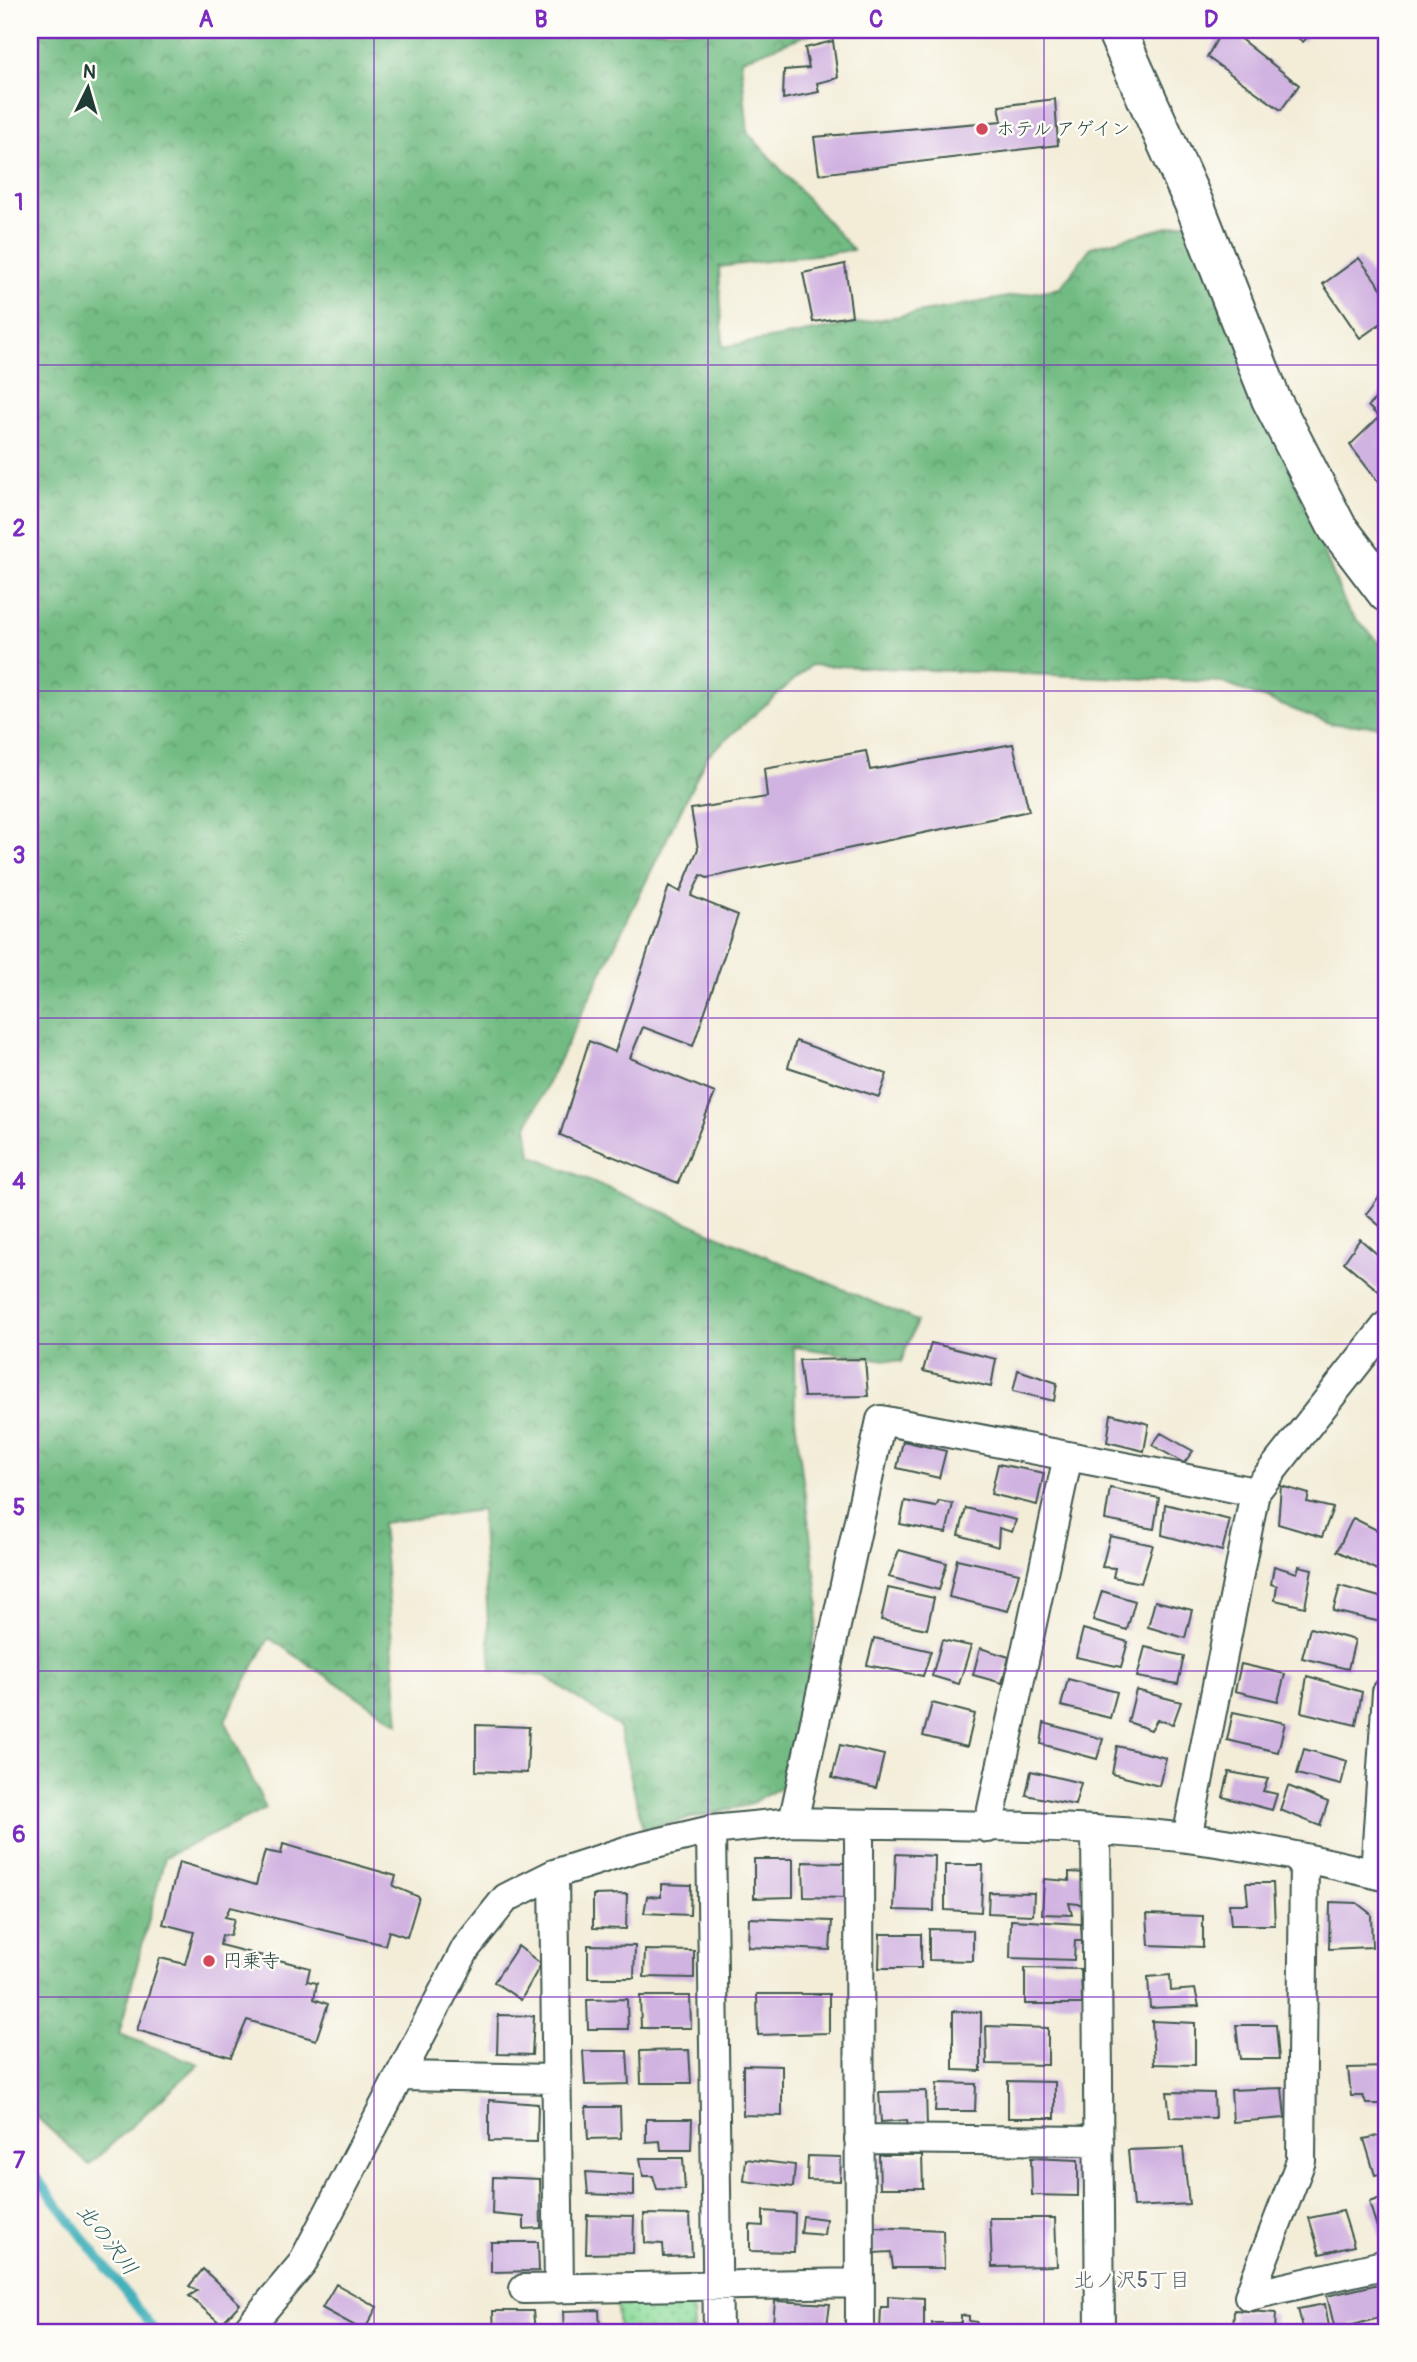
<svg xmlns="http://www.w3.org/2000/svg" width="1417" height="2362" viewBox="0 0 1417 2362" font-family="Pangolin,'Klee One',sans-serif">
	<defs>
		<pattern id="grass-dots" width="8" height="8" patternUnits="userSpaceOnUse" patternTransform="scale(1.75)"><rect width="8" height="8" fill="#8ddc9b"/><path d="M2 2h.1M6 6h.1" fill="none" stroke="#73b47f" stroke-width="1.8" stroke-linecap="round"/></pattern>
		<pattern id="forest-crowns" width="20" height="18" patternUnits="userSpaceOnUse" patternTransform="scale(1.75)"><rect width="20" height="18" fill="#72bc83"/><path d="M2 6a3 3 0 1 1 6 0M12 15a3 3 0 1 1 6 0" fill="none" stroke="#5d9a6c"/></pattern>
	</defs>
	<rect width="100%" height="100%" fill="#fdfcf7"/>
	<filter id="ink" filterUnits="userSpaceOnUse"><feTurbulence type="fractalNoise" baseFrequency=".0143" numOctaves="2"/><feDisplacementMap in="SourceGraphic" scale="14" xChannelSelector="R" yChannelSelector="G"/><feConvolveMatrix kernelMatrix="1 2 1 2 8 2 1 2 1" color-interpolation-filters="sRGB"/></filter>
	<filter id="wash" filterUnits="userSpaceOnUse"><feTurbulence type="fractalNoise" baseFrequency=".00686" numOctaves="4" result="noise"/><feDisplacementMap in="SourceGraphic" scale="28" xChannelSelector="R" yChannelSelector="G"/><feGaussianBlur stdDeviation="1.57" result="paint"/><feColorMatrix in="noise" values="0 0 0 0 0 0 0 0 0 0 0 0 0 0 0 0 0 1.4 0 .05"/><feComposite in="paint" operator="in"/></filter>
	<g filter="url(#wash)">
		<rect width="100%" height="100%" fill="#f3edd8"/>
		<path fill="url(#grass-dots)" stroke="#568c68" stroke-width="2" d="M 685,2303 L 693,2312 L 694,2332 L 619,2332 L 617,2305 Z"/>
		<path fill="url(#forest-crowns)" stroke="#487c5c" stroke-width="2" d="M 30,30 L 819,30 L 741,60 L 748,133 L 853,250 L 719,267 L 723,347 L 1060,288 L 1091,247 L 1188,222 L 1348,611 L 1387,650 L 1387,726 L 1332,724 L 1220,682 L 811,665 L 707,756 L 527,1126 L 531,1155 L 917,1321 L 901,1362 L 794,1347 L 795,1419 L 819,1603 L 794,1780 L 748,1805 L 643,1829 L 619,1727 L 545,1676 L 491,1670 L 481,1510 L 382,1523 L 399,1724 L 269,1638 L 225,1720 L 266,1809 L 165,1857 L 119,2034 L 199,2064 L 89,2165 L 30,2111 Z"/>
		<g fill="none" stroke-linecap="round" stroke-linejoin="round">
			<path stroke="#42b1bc" stroke-width="9" d="M 30,2169 L 156,2332"/>
		</g>
		<g id="blocks">
			<path fill="#d1b3e1" d="M 1222,30 L 1229,30 L 1299,85 L 1281,110 L 1207,57 Z
				M 1287,30 L 1314,30 L 1303,42 Z
				M 833,41 L 838,78 L 817,83 L 819,92 L 783,99 L 784,70 L 809,68 L 805,48 Z
				M 1055,99 L 1058,145 L 819,174 L 814,137 L 1002,121 L 999,106 Z
				M 1359,258 L 1387,296 L 1387,319 L 1360,338 L 1323,284 Z
				M 845,264 L 852,316 L 813,322 L 803,273 Z
				M 1387,387 L 1387,475 L 1378,482 L 1350,445 L 1379,417 L 1368,406 Z
				M 1013,744 L 1029,811 L 707,878 L 701,875 L 691,896 L 738,915 L 693,1046 L 643,1027 L 630,1058 L 715,1093 L 678,1183 L 560,1135 L 589,1041 L 615,1052 L 669,886 L 680,892 L 698,849 L 691,809 L 767,797 L 764,769 L 866,751 L 870,770 Z
				M 796,1041 L 887,1074 L 879,1097 L 788,1067 Z
				M 1384,1190 L 1387,1193 L 1387,1232 L 1366,1214 Z
				M 1360,1239 L 1387,1263 L 1387,1298 L 1344,1262 Z
				M 931,1343 L 996,1359 L 991,1387 L 923,1371 Z
				M 865,1359 L 868,1396 L 804,1397 L 799,1360 Z
				M 1018,1370 L 1057,1383 L 1054,1401 L 1013,1391 Z
				M 1111,1414 L 1149,1424 L 1144,1451 L 1107,1442 Z
				M 1161,1433 L 1193,1451 L 1184,1463 L 1152,1445 Z
				M 903,1441 L 946,1451 L 939,1478 L 897,1468 Z
				M 998,1464 L 1044,1473 L 1037,1505 L 991,1494 Z
				M 1281,1486 L 1309,1494 L 1307,1502 L 1333,1508 L 1322,1537 L 1278,1524 Z
				M 1110,1488 L 1159,1498 L 1154,1529 L 1105,1520 Z
				M 905,1501 L 936,1507 L 939,1501 L 953,1504 L 946,1533 L 900,1524 Z
				M 1165,1504 L 1230,1520 L 1222,1551 L 1162,1535 Z
				M 966,1508 L 1016,1520 L 1012,1532 L 999,1528 L 998,1547 L 959,1535 Z
				M 1353,1518 L 1387,1535 L 1387,1550 L 1377,1570 L 1337,1551 Z
				M 1110,1536 L 1153,1545 L 1141,1583 L 1113,1577 L 1115,1568 L 1102,1567 Z
				M 899,1550 L 947,1563 L 939,1590 L 889,1577 Z
				M 957,1559 L 1019,1573 L 1008,1611 L 949,1597 Z
				M 1274,1566 L 1297,1573 L 1299,1566 L 1312,1569 L 1305,1607 L 1275,1600 L 1277,1586 L 1271,1584 Z
				M 1340,1586 L 1387,1599 L 1381,1622 L 1333,1611 Z
				M 888,1588 L 934,1598 L 927,1629 L 881,1620 Z
				M 1102,1591 L 1135,1601 L 1127,1630 L 1093,1620 Z
				M 1155,1601 L 1192,1610 L 1185,1638 L 1148,1627 Z
				M 1310,1628 L 1355,1640 L 1348,1669 L 1302,1658 Z
				M 1083,1629 L 1128,1642 L 1121,1667 L 1076,1657 Z
				M 874,1638 L 931,1651 L 923,1676 L 867,1665 Z
				M 942,1640 L 971,1646 L 959,1684 L 932,1676 Z
				M 1145,1647 L 1184,1656 L 1178,1684 L 1137,1677 Z
				M 980,1648 L 1009,1657 L 1002,1683 L 973,1675 Z
				M 1241,1664 L 1285,1674 L 1278,1701 L 1235,1691 Z
				M 1307,1676 L 1362,1692 L 1356,1725 L 1301,1712 Z
				M 1068,1679 L 1117,1692 L 1110,1718 L 1061,1706 Z
				M 1136,1690 L 1181,1702 L 1173,1724 L 1157,1720 L 1151,1730 L 1128,1722 Z
				M 932,1703 L 975,1714 L 967,1747 L 923,1736 Z
				M 1233,1712 L 1285,1723 L 1278,1752 L 1227,1740 Z
				M 1044,1723 L 1103,1739 L 1097,1759 L 1041,1744 Z
				M 476,1725 L 529,1727 L 527,1773 L 476,1771 Z
				M 840,1745 L 884,1755 L 876,1788 L 832,1778 Z
				M 1117,1746 L 1166,1758 L 1159,1786 L 1112,1774 Z
				M 1304,1749 L 1347,1761 L 1341,1785 L 1297,1774 Z
				M 1031,1771 L 1081,1783 L 1075,1805 L 1026,1795 Z
				M 1229,1772 L 1268,1779 L 1263,1791 L 1277,1794 L 1272,1810 L 1223,1797 Z
				M 1288,1786 L 1328,1802 L 1320,1826 L 1280,1810 Z
				M 283,1844 L 396,1876 L 393,1886 L 419,1897 L 407,1937 L 389,1931 L 385,1945 L 230,1907 L 225,1917 L 234,1919 L 230,1936 L 222,1935 L 220,1945 L 310,1968 L 307,1981 L 317,1983 L 314,1999 L 328,2004 L 316,2040 L 247,2020 L 231,2057 L 137,2030 L 160,1958 L 185,1964 L 194,1932 L 163,1924 L 179,1862 L 256,1885 L 265,1851 L 281,1854 Z
				M 896,1854 L 935,1856 L 934,1911 L 894,1910 Z
				M 754,1859 L 793,1859 L 793,1897 L 754,1898 Z
				M 803,1862 L 845,1863 L 846,1898 L 804,1897 Z
				M 945,1865 L 983,1865 L 981,1912 L 945,1910 Z
				M 1069,1872 L 1086,1873 L 1087,1905 L 1069,1903 L 1072,1915 L 1042,1914 L 1044,1879 L 1069,1881 Z
				M 1246,1883 L 1273,1883 L 1275,1925 L 1231,1925 L 1229,1904 L 1248,1904 Z
				M 661,1884 L 691,1885 L 690,1915 L 644,1913 L 647,1896 L 661,1897 Z
				M 989,1892 L 1034,1893 L 1033,1915 L 988,1913 Z
				M 627,1894 L 626,1929 L 593,1928 L 593,1895 Z
				M 1330,1902 L 1357,1903 L 1371,1914 L 1372,1947 L 1329,1949 Z
				M 1147,1914 L 1203,1916 L 1203,1947 L 1149,1945 Z
				M 749,1918 L 832,1921 L 830,1950 L 748,1947 Z
				M 1011,1920 L 1081,1924 L 1082,1941 L 1075,1941 L 1074,1960 L 1010,1958 Z
				M 929,1929 L 973,1930 L 973,1961 L 929,1960 Z
				M 880,1934 L 921,1934 L 921,1968 L 879,1968 Z
				M 588,1945 L 635,1946 L 634,1978 L 588,1978 Z
				M 518,1946 L 541,1964 L 521,2000 L 494,1982 Z
				M 645,1950 L 694,1951 L 694,1978 L 644,1977 Z
				M 1025,1968 L 1081,1969 L 1082,2004 L 1025,2004 Z
				M 1170,1975 L 1171,1991 L 1195,1989 L 1199,2006 L 1150,2008 L 1148,1977 Z
				M 757,1994 L 829,1994 L 829,2033 L 758,2035 Z
				M 640,1996 L 690,1996 L 691,2028 L 641,2028 Z
				M 627,1999 L 628,2029 L 588,2029 L 587,2000 Z
				M 953,2011 L 981,2012 L 981,2071 L 953,2070 Z
				M 498,2015 L 534,2016 L 532,2055 L 497,2054 Z
				M 1152,2021 L 1195,2023 L 1195,2065 L 1154,2064 Z
				M 1236,2025 L 1276,2025 L 1279,2059 L 1240,2059 Z
				M 986,2026 L 1048,2028 L 1048,2065 L 987,2064 Z
				M 689,2050 L 691,2083 L 641,2083 L 640,2051 Z
				M 583,2051 L 627,2051 L 629,2084 L 585,2085 Z
				M 743,2065 L 782,2066 L 782,2116 L 743,2115 Z
				M 1387,2067 L 1387,2104 L 1366,2104 L 1363,2096 L 1351,2096 L 1348,2068 Z
				M 1008,2081 L 1055,2082 L 1055,2118 L 1008,2118 Z
				M 937,2083 L 976,2084 L 975,2111 L 935,2111 Z
				M 1282,2088 L 1285,2118 L 1233,2122 L 1231,2090 Z
				M 926,2091 L 927,2127 L 908,2127 L 907,2120 L 881,2122 L 879,2092 Z
				M 1167,2092 L 1214,2093 L 1215,2118 L 1170,2117 Z
				M 489,2100 L 538,2104 L 537,2142 L 489,2141 Z
				M 586,2107 L 620,2107 L 621,2138 L 588,2139 Z
				M 646,2119 L 692,2119 L 691,2150 L 661,2150 L 660,2141 L 646,2142 Z
				M 1387,2134 L 1387,2172 L 1375,2175 L 1364,2139 Z
				M 1183,2148 L 1189,2204 L 1133,2207 L 1128,2150 Z
				M 879,2155 L 922,2155 L 923,2188 L 880,2188 Z
				M 808,2156 L 841,2157 L 840,2181 L 807,2180 Z
				M 640,2158 L 683,2158 L 685,2190 L 657,2189 L 653,2176 L 643,2176 Z
				M 1031,2158 L 1078,2160 L 1078,2196 L 1032,2195 Z
				M 746,2159 L 795,2165 L 793,2187 L 744,2181 Z
				M 586,2172 L 634,2175 L 634,2196 L 588,2194 Z
				M 493,2177 L 540,2179 L 541,2228 L 524,2229 L 524,2217 L 492,2214 Z
				M 1387,2196 L 1387,2237 L 1381,2240 L 1369,2202 Z
				M 763,2211 L 795,2213 L 794,2252 L 750,2251 L 750,2225 L 763,2226 Z
				M 1343,2211 L 1354,2246 L 1320,2254 L 1309,2218 Z
				M 644,2214 L 690,2215 L 692,2256 L 664,2257 L 663,2244 L 645,2243 Z
				M 587,2215 L 634,2216 L 633,2253 L 586,2254 Z
				M 803,2216 L 826,2219 L 824,2235 L 801,2233 Z
				M 990,2218 L 1055,2218 L 1057,2266 L 992,2267 Z
				M 873,2227 L 943,2230 L 944,2268 L 893,2268 L 891,2252 L 873,2253 Z
				M 491,2242 L 538,2242 L 539,2271 L 491,2272 Z
				M 203,2269 L 240,2304 L 221,2324 L 189,2296 L 197,2291 L 189,2286 Z
				M 336,2284 L 377,2307 L 364,2331 L 322,2308 Z
				M 1379,2284 L 1386,2316 L 1335,2330 L 1327,2296 Z
				M 888,2296 L 924,2298 L 924,2332 L 880,2332 L 881,2307 L 888,2307 Z
				M 775,2301 L 830,2304 L 827,2326 L 773,2323 Z
				M 1325,2304 L 1330,2332 L 1304,2332 L 1298,2309 Z
				M 599,2310 L 600,2332 L 564,2332 L 563,2311 Z
				M 1234,2310 L 1276,2313 L 1275,2332 L 1233,2332 Z
				M 493,2311 L 533,2311 L 535,2332 L 494,2332 Z
				M 961,2315 L 969,2316 L 969,2321 L 977,2322 L 977,2332 L 933,2332 L 932,2323 L 961,2323 Z"/>
		</g>
	</g>
	<g filter="url(#ink)">
		<use href="#blocks" fill-opacity="0" stroke="#3f574d" stroke-width="2"/>
		<g fill="none" stroke-linecap="round" stroke-linejoin="round">
			<defs>
				<path id="street" d="M 793,1822 L 881,1420 L 1255,1492
					M 859,1824 L 860,2332
					M 988,1828 L 1068,1456
					M 711,1830 L 718,2332
					M 1096,1830 L 1100,2332
					M 1187,1838 L 1255,1492 L 1387,1325
					M 1304,1858 L 1301,2161 L 1249,2296 L 1387,2264
					M 554,1874 L 559,2289
					M 1375,1874 L 1387,1692
					M 402,2076 L 555,2079
					M 859,2139 L 1099,2141
					M 524,2289 L 860,2283
					M 245,2332 L 302,2264 L 466,1948 L 506,1898 L 554,1874 L 635,1848 L 711,1830 L 793,1822 C 924,1826 1058,1823 1188,1838 C 1255,1846 1322,1861 1387,1877"/>
				<path id="secondary" d="M 1116,30 L 1195,206 L 1271,399 L 1337,527 L 1387,593"/>
			</defs>
			<use href="#street" stroke="#3f574d" stroke-width="32"/>
			<use href="#secondary" stroke="#3f574d" stroke-width="42"/>
			<use href="#street" stroke="#fff" stroke-width="28"/>
			<use href="#secondary" stroke="#fff" stroke-width="38"/>
		</g>
	</g>
	<path fill="none" stroke="#7b2cbf" stroke-width="2" stroke-opacity="0.55" d="M 374,30 L 374,2332M 708,30 L 708,2332M 1044,30 L 1044,2332M 30,365 L 1387,365M 30,691 L 1387,691M 30,1018 L 1387,1018M 30,1344 L 1387,1344M 30,1671 L 1387,1671M 30,1997 L 1387,1997"/>
	<g fill="#d1495b" stroke="#fdfcf7" stroke-width="2.5">
		<circle cx="982" cy="129" r="7"/>
		<circle cx="209" cy="1961" r="7"/>
	</g>
	<g text-anchor="middle" dominant-baseline="central" stroke-width="5" stroke-linejoin="round" paint-order="stroke">
		<g font-size="19" fill="#1f3d34" stroke="#fdfcf7" text-anchor="start">
			<text x="996" y="129">ホテル アゲイン</text>
			<text x="223" y="1961">円乗寺</text>
		</g>
		<g font-size="21" font-style="italic" fill="#2a605d" stroke="#fdfcf7">
			<text transform="translate(107 2240) rotate(52)">北の沢川</text>
		</g>
		<g font-size="21" fill="#5d6671" stroke="#fdfcf7">
			<text x="1132" y="2280">北ノ沢5丁目</text>
		</g>
	</g>
	<rect width="1417" height="2362" fill="none" stroke="#fdfcf7" stroke-width="77"/>
	<g transform="translate(88 88) rotate(5)" stroke="#fdfcf7" stroke-width="5" paint-order="stroke">
	<path d="M0-5L12 26L0 18L-12 26Z" fill="#1f3d34"/>
	<text y="-10" font-size="19" font-weight="bold" text-anchor="middle" fill="#1f3d34">N</text>
	</g>
	<rect x="38" y="38" width="1340" height="2286" fill="none" stroke="#7b2cbf" stroke-width="2.5"/>
	<g font-size="23" text-anchor="middle" font-weight="bold" fill="#7b2cbf">
		<text x="206" y="27">A</text>
		<text x="541" y="27">B</text>
		<text x="876" y="27">C</text>
		<text x="1211" y="27">D</text>
		<text x="19" y="210">1</text>
		<text x="19" y="536">2</text>
		<text x="19" y="863">3</text>
		<text x="19" y="1189">4</text>
		<text x="19" y="1515">5</text>
		<text x="19" y="1842">6</text>
		<text x="19" y="2168">7</text>
	</g>
</svg>
